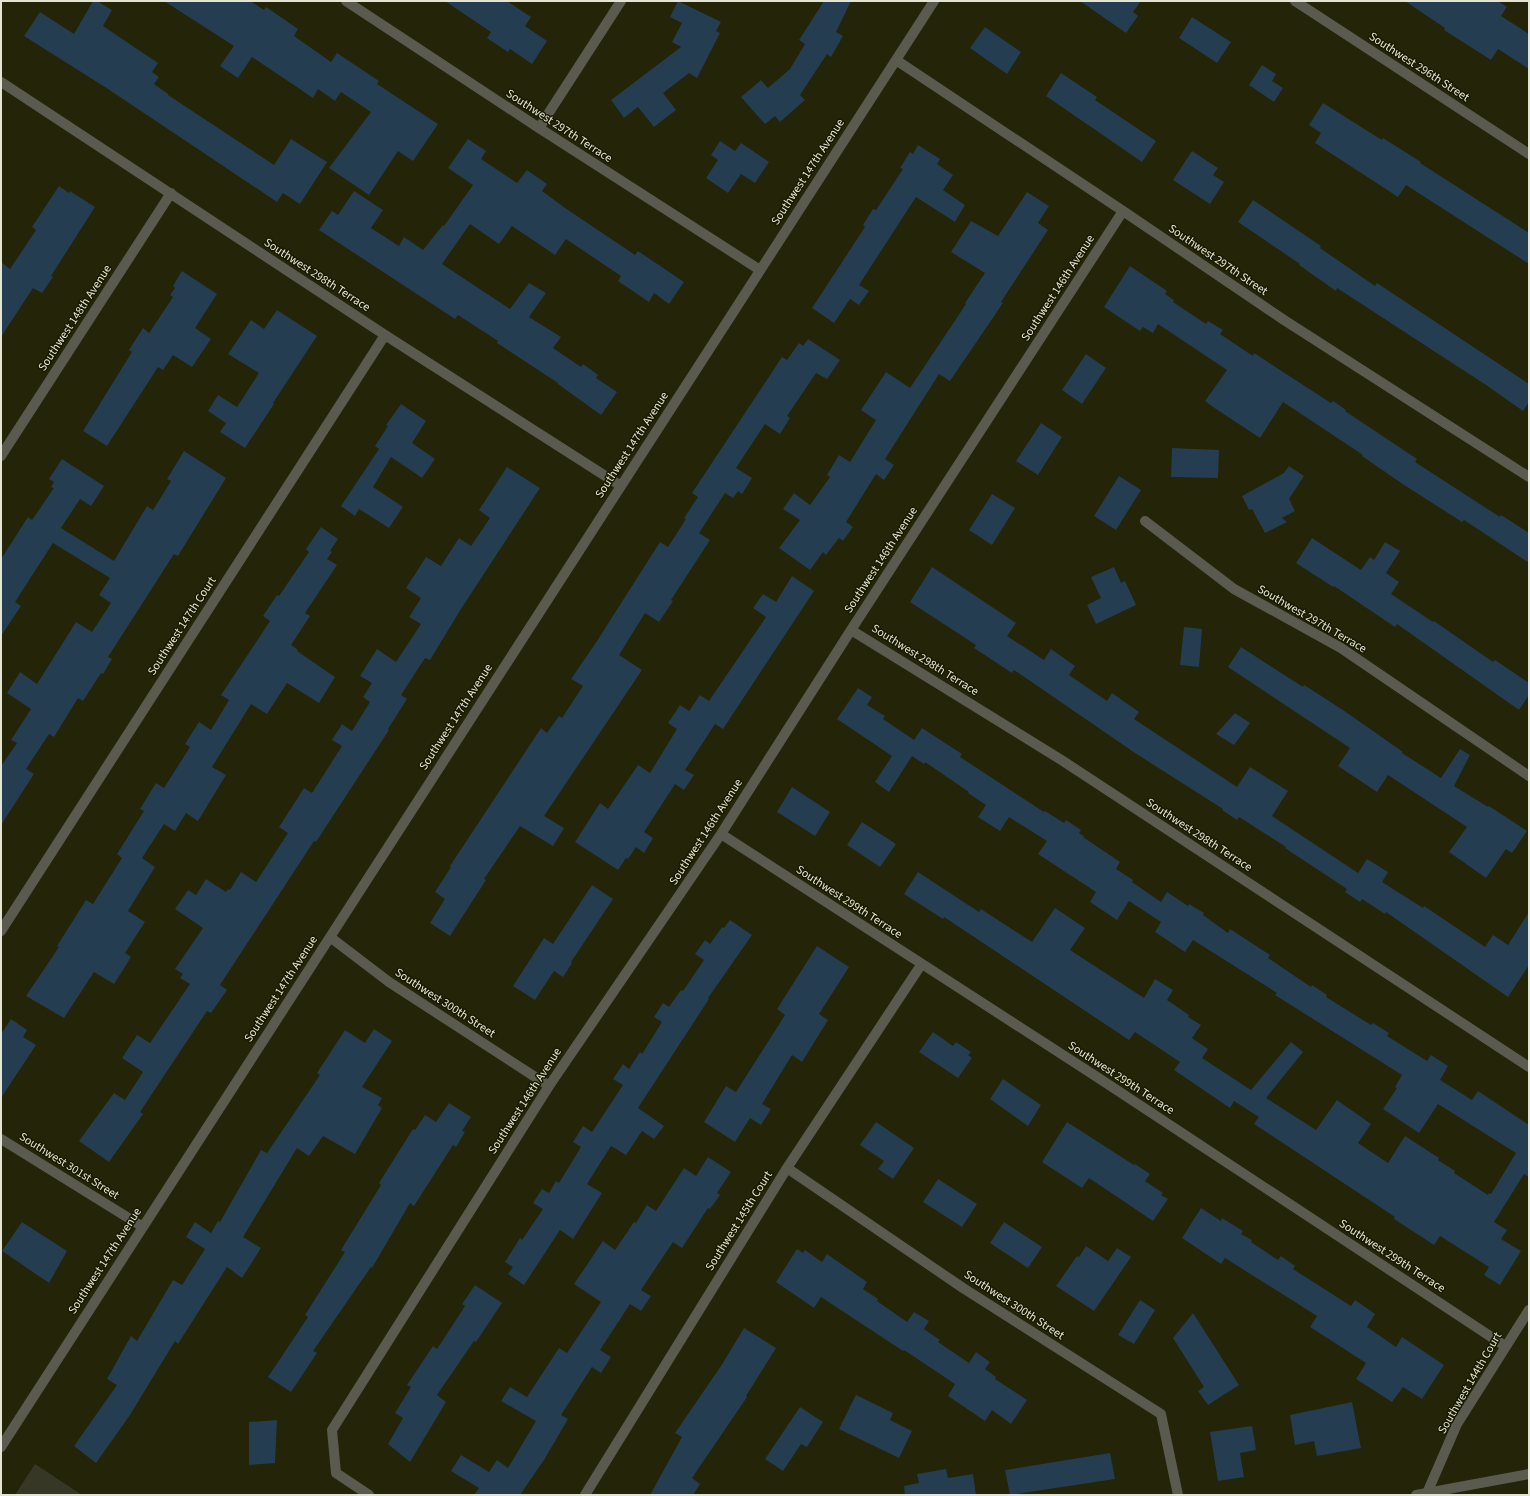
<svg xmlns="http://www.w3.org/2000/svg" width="1530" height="1496" viewBox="0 0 1530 1496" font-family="'Source Sans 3',sans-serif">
	<rect width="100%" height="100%" fill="#232408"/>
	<path fill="#363725" d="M 35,1464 L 82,1495 L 15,1495 Z"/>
	<path fill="#243d51" d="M 93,1 L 97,1 L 112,10 L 103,26 L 158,63 L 152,72 L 159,77 L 154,84 L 168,94 L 168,95 L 274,165 L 291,139 L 327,162 L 300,204 L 283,193 L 277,202 L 108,89 L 24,36 L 40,12 L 74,34 Z
		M 164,1 L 250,1 L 264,10 L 266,7 L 298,29 L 294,36 L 331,62 L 337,53 L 379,81 L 377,84 L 438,124 L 413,161 L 398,151 L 369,195 L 329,168 L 371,112 L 341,92 L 335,101 L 318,89 L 313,98 L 252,57 L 238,78 L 220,66 L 234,46 Z
		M 445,1 L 507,1 L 531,17 L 525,26 L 547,41 L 532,64 L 510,49 L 508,52 L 487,38 L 491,32 Z
		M 678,1 L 721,22 L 716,31 L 720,33 L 697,78 L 689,73 L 663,93 L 676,110 L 654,127 L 638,107 L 624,118 L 611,100 L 681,47 L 672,42 L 682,23 L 670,17 Z
		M 824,1 L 851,1 L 836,32 L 843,36 L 831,57 L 827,54 L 800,95 L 805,100 L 780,122 L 775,116 L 765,124 L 741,97 L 761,80 L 768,88 L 790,69 L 805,44 L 799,40 Z
		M 1080,1 L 1141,1 L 1133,12 L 1138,16 L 1126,33 Z
		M 1405,1 L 1498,1 L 1507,7 L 1501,16 L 1529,34 L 1529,69 L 1498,49 L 1491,60 L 1444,30 L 1445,28 Z
		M 1192,17 L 1231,42 L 1217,63 L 1179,38 Z
		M 985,27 L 1021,52 L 1007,74 L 970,48 Z
		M 1262,65 L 1276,74 L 1272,81 L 1283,88 L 1274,102 L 1249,85 Z
		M 1061,73 L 1097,97 L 1095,100 L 1156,141 L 1142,162 L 1046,96 Z
		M 1323,103 L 1382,140 L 1383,138 L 1421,162 L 1420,163 L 1529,233 L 1529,264 L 1406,185 L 1398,197 L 1315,143 L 1321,133 L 1309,125 Z
		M 468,139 L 486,151 L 481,159 L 517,183 L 527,170 L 547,184 L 542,191 L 565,208 L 635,255 L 638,251 L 684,282 L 669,304 L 654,293 L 649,302 L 618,281 L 621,276 L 566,239 L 555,255 L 512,226 L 499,244 L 470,224 L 442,264 L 510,309 L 529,283 L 546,293 L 529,317 L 561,337 L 553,348 L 581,367 L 583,364 L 598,375 L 596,378 L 617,392 L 601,415 L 558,384 L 558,383 L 497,343 L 498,341 L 458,315 L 455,319 L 319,230 L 332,211 L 338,215 L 354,191 L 383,210 L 371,228 L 399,246 L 404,237 L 423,250 L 443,225 L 444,226 L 473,185 L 448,168 Z
		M 720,141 L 735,151 L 741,143 L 769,162 L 755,183 L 741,174 L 728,193 L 706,178 L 718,160 L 711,155 Z
		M 918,145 L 940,159 L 937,164 L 953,175 L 943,190 L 965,205 L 955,222 L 916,197 L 859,285 L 869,291 L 859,305 L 850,299 L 834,323 L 812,308 L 865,227 L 863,225 L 873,209 L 876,210 L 903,169 L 900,168 L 910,152 L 913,154 Z
		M 1192,151 L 1218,168 L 1213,175 L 1224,182 L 1210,204 L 1173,180 Z
		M 59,186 L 69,193 L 70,191 L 95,207 L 51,276 L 53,277 L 42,293 L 33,288 L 1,337 L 1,262 L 10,269 L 36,230 L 32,227 Z
		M 1027,192 L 1049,206 L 1038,223 L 1048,230 L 1001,302 L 1003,303 L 950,381 L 939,374 L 885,459 L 894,465 L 884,480 L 876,474 L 846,522 L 853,527 L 843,541 L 839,538 L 826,555 L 823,552 L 810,570 L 779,548 L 800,520 L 783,509 L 794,493 L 810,505 L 830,477 L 827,475 L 839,455 L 850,462 L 876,420 L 861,410 L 886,372 L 910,388 L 966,304 L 965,303 L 985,273 L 951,252 L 971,221 L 998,236 Z
		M 1253,200 L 1321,246 L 1320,248 L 1375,286 L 1377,283 L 1529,384 L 1529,402 L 1523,411 L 1486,385 L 1337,288 L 1336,291 L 1299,265 L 1300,264 L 1238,222 Z
		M 1130,266 L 1167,291 L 1165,294 L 1174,300 L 1173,302 L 1206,324 L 1208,321 L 1223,330 L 1220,334 L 1253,356 L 1254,353 L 1331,403 L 1333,401 L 1346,410 L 1345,411 L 1417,459 L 1415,462 L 1500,517 L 1501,515 L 1529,533 L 1529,563 L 1464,520 L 1462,522 L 1401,483 L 1362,456 L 1363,455 L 1283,402 L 1260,438 L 1213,407 L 1205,401 L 1227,370 L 1158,324 L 1153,333 L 1143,327 L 1140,331 L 1104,307 Z
		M 182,271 L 217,294 L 195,328 L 211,339 L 192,367 L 173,355 L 163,370 L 158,367 L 107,446 L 83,431 L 132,352 L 129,350 L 143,328 L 149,333 L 173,297 L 170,295 L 175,288 L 173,286 Z
		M 277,310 L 317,336 L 273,403 L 274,404 L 245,448 L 220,432 L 226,423 L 208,411 L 218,395 L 237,407 L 259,373 L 228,354 L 251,320 L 264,329 Z
		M 808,339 L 840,360 L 827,379 L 816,373 L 787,416 L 790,418 L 780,434 L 765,424 L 736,468 L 752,478 L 742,494 L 738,491 L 733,498 L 725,493 L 699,533 L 710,540 L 671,600 L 673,601 L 659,622 L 645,613 L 619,655 L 642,670 L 544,816 L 564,828 L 553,846 L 520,826 L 484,879 L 486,880 L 450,936 L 430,923 L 445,899 L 435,892 L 451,867 L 450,866 L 541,728 L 547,733 L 559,716 L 562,718 L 583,686 L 571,679 L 597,641 L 660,542 L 668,547 L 686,519 L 684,518 L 698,497 L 692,493 L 782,357 L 787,360 L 799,343 L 803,346 Z
		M 1086,354 L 1106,368 L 1082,404 L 1062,390 Z
		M 401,404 L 426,421 L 412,443 L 435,459 L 422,478 L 391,457 L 373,487 L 403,507 L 389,528 L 359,509 L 355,516 L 341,506 L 379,449 L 375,446 L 388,426 L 386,425 Z
		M 1041,423 L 1062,437 L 1038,475 L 1016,461 Z
		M 1172,448 L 1219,450 L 1218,478 L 1171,477 Z
		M 184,451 L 226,478 L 178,556 L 174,554 L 108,657 L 112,659 L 103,674 L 101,673 L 83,701 L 78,698 L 54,737 L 49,734 L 26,769 L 34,774 L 1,825 L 1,766 L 17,743 L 11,740 L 31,709 L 7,693 L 20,672 L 37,684 L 76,622 L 92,632 L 111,603 L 99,595 L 110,578 L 53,543 L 15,602 L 21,606 L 1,636 L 1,559 L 28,517 L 32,520 L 54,488 L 51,487 L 54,482 L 49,479 L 62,459 L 104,486 L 91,506 L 80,499 L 61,528 L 114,561 L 147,506 L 153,510 L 171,481 L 167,479 Z
		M 1289,466 L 1304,476 L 1289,499 L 1295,511 L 1282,518 L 1287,522 L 1265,533 L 1252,509 L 1249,510 L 1242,496 L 1284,473 Z
		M 507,467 L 540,488 L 461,609 L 430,660 L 425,658 L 401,695 L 407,699 L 388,729 L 389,730 L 316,842 L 314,841 L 220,985 L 227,990 L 211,1013 L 207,1011 L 140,1112 L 143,1114 L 109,1162 L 79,1141 L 114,1093 L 125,1100 L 143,1072 L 122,1058 L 137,1035 L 150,1043 L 190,984 L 180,978 L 183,974 L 175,969 L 203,928 L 175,909 L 188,890 L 196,895 L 206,879 L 226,892 L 228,889 L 230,890 L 241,872 L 256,882 L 288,833 L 279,827 L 304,788 L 312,793 L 342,746 L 332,740 L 342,724 L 352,731 L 370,702 L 363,697 L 372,683 L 360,676 L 377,649 L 396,662 L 421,624 L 409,617 L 421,598 L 406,588 L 426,557 L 441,566 L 459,538 L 471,546 L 490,518 L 479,510 Z
		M 1119,476 L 1141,490 L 1116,530 L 1094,516 Z
		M 992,494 L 1015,508 L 992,545 L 969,530 Z
		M 321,527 L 338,539 L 330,551 L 332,552 L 327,559 L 337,565 L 305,613 L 310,616 L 291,645 L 298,650 L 297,651 L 335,677 L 319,703 L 287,683 L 267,714 L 251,704 L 212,767 L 226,775 L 198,821 L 186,813 L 175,831 L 164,824 L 142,858 L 155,867 L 128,911 L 145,922 L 125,953 L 131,957 L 123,970 L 114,984 L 94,972 L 64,1018 L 26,996 L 59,947 L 57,946 L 86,900 L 93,904 L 122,858 L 117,854 L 144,811 L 140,809 L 156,783 L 164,788 L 190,747 L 185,744 L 199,722 L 211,730 L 229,700 L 221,695 L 270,621 L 263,616 L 277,595 L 279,596 L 309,552 L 306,549 Z
		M 1312,538 L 1361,570 L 1370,557 L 1374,560 L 1385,542 L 1400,551 L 1386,573 L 1399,582 L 1391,594 L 1433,622 L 1434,621 L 1493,662 L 1495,660 L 1529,683 L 1529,695 L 1519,710 L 1397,624 L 1395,627 L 1334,586 L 1333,587 L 1296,563 Z
		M 932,567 L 1016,623 L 1007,636 L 1044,660 L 1051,649 L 1075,666 L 1069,675 L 1107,701 L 1112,693 L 1139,712 L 1134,719 L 1237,787 L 1250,767 L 1288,791 L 1272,816 L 1358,873 L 1367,859 L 1388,872 L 1382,882 L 1423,908 L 1424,906 L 1485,947 L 1493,935 L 1508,945 L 1529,912 L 1529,965 L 1508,997 L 1386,912 L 1385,914 L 1362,899 L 1360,902 L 1345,892 L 1347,889 L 1285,848 L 1286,847 L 1239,817 L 1237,820 L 1222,810 L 1223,809 L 1135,753 L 1014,670 L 1012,673 L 974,648 L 976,645 L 910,602 Z
		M 1114,567 L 1121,583 L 1125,581 L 1136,605 L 1096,624 L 1087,605 L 1101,598 L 1091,577 Z
		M 792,576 L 814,591 L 723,729 L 715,724 L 685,770 L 694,775 L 684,790 L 675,784 L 644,832 L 653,838 L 644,853 L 636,847 L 628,859 L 626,858 L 618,870 L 575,842 L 600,803 L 608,809 L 638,765 L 650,773 L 677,729 L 668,723 L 680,705 L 689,711 L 700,695 L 709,701 L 766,617 L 753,608 L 763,594 L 776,602 Z
		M 1184,627 L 1202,629 L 1199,667 L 1180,665 Z
		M 1241,647 L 1303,687 L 1304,685 L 1343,710 L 1403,752 L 1402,753 L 1441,778 L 1460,749 L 1470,755 L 1454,786 L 1488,807 L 1489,806 L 1527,831 L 1512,853 L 1506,849 L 1486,878 L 1449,852 L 1467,827 L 1388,775 L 1377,792 L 1338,766 L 1350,748 L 1228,667 Z
		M 858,688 L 872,697 L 867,705 L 885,716 L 883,719 L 914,740 L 922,728 L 962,754 L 960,757 L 1044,812 L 1045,811 L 1064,823 L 1066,820 L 1081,830 L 1079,833 L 1084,836 L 1083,837 L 1120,862 L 1116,869 L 1133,880 L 1132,882 L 1161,902 L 1167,892 L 1188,906 L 1189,904 L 1204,913 L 1203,915 L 1228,933 L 1230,929 L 1270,955 L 1268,958 L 1311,987 L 1312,985 L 1327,995 L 1326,997 L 1371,1025 L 1373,1023 L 1389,1033 L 1387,1036 L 1427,1061 L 1431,1055 L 1448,1066 L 1440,1080 L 1472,1100 L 1478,1091 L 1529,1125 L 1529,1177 L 1524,1174 L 1494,1222 L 1507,1230 L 1501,1239 L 1521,1251 L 1500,1285 L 1484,1275 L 1489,1267 L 1440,1236 L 1434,1245 L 1394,1219 L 1395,1217 L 1254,1124 L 1259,1117 L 1234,1101 L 1230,1108 L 1174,1070 L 1180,1062 L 1135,1032 L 1129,1040 L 944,917 L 943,919 L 904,894 L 918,872 L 979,912 L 981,909 L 1032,942 L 1055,908 L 1085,928 L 1070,950 L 1144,998 L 1155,979 L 1173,990 L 1167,1000 L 1189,1015 L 1188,1017 L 1201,1025 L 1192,1038 L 1208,1049 L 1202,1058 L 1251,1090 L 1291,1042 L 1303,1052 L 1266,1098 L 1316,1130 L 1337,1100 L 1371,1124 L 1358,1143 L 1388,1163 L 1405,1136 L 1439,1158 L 1438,1160 L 1455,1171 L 1454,1173 L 1488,1195 L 1489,1193 L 1491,1194 L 1516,1153 L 1438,1104 L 1419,1133 L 1383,1109 L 1397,1088 L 1395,1087 L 1402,1075 L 1275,995 L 1277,993 L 1193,940 L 1185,952 L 1155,932 L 1161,922 L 1129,901 L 1117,920 L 1090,902 L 1096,892 L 1038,854 L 1047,841 L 1009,817 L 1000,831 L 978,817 L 986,805 L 968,793 L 969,792 L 925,762 L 924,764 L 912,756 L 889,792 L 875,782 L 892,756 L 837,719 Z
		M 1235,713 L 1250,723 L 1234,745 L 1216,734 Z
		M 792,787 L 830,812 L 815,836 L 777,812 Z
		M 862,822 L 896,844 L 880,867 L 847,845 Z
		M 592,885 L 613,899 L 571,962 L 572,963 L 563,977 L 554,971 L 535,1000 L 513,986 L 544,938 L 553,944 Z
		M 730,920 L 752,935 L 708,998 L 709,999 L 638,1108 L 664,1126 L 654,1139 L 642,1131 L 626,1155 L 611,1146 L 587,1184 L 602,1193 L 573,1239 L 560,1230 L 524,1285 L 508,1274 L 513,1267 L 505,1262 L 520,1238 L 522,1240 L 543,1209 L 533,1203 L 542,1189 L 549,1193 L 556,1181 L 559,1183 L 581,1147 L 573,1142 L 583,1126 L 592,1132 L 623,1085 L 613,1079 L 623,1064 L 629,1069 L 640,1052 L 642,1054 L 662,1022 L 654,1017 L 663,1003 L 669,1007 L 681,990 L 683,991 L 704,960 L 695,954 L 705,940 L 710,944 L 722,927 L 724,928 Z
		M 817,946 L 849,967 L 819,1014 L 828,1020 L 802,1062 L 792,1055 L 762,1104 L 771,1109 L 761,1125 L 750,1118 L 735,1142 L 704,1122 L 726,1086 L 736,1092 L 785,1015 L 777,1009 Z
		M 11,1019 L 27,1030 L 23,1037 L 36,1045 L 1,1098 L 1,1034 Z
		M 374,1029 L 392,1041 L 362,1087 L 382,1098 L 378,1105 L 382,1108 L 355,1154 L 323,1136 L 309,1156 L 297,1148 L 243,1237 L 261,1248 L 242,1278 L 227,1267 L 178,1344 L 175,1341 L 130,1415 L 96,1463 L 74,1446 L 117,1385 L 107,1379 L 131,1336 L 137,1341 L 173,1280 L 182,1285 L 205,1249 L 186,1237 L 195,1222 L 211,1233 L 218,1221 L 220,1222 L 261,1150 L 267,1153 L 320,1075 L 317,1073 L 345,1030 L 365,1043 Z
		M 933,1032 L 953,1046 L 956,1042 L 971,1052 L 968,1055 L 972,1058 L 958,1078 L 919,1052 Z
		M 1003,1079 L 1041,1105 L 1028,1126 L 990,1099 Z
		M 449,1103 L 471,1117 L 462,1131 L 465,1132 L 456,1147 L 453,1145 L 414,1206 L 410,1203 L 372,1268 L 371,1267 L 313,1351 L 317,1353 L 291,1392 L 268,1377 L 308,1317 L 305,1315 L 345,1252 L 341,1250 L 381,1185 L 379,1183 L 413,1129 L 415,1130 L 425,1115 L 436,1122 Z
		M 876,1122 L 914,1148 L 893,1179 L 878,1169 L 884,1161 L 860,1145 Z
		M 1067,1122 L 1134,1165 L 1135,1164 L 1150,1174 L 1145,1181 L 1163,1193 L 1161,1195 L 1168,1199 L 1153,1221 L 1089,1178 L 1082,1188 L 1042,1162 Z
		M 708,1157 L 731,1172 L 717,1193 L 720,1195 L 710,1209 L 708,1208 L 682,1248 L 673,1242 L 641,1290 L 651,1296 L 641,1311 L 630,1304 L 600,1350 L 611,1357 L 601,1373 L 592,1367 L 561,1415 L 568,1419 L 544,1460 L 520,1495 L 474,1495 L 479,1488 L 451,1471 L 461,1455 L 489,1472 L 497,1460 L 508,1468 L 536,1421 L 501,1401 L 510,1387 L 527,1397 L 559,1348 L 567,1353 L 601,1302 L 574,1284 L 603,1241 L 615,1250 L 634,1222 L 636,1223 L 647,1205 L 656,1211 L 684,1168 L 696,1176 Z
		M 938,1179 L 977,1204 L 962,1227 L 923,1202 Z
		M 1201,1208 L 1221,1221 L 1222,1218 L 1243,1231 L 1241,1234 L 1252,1240 L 1251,1242 L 1278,1260 L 1281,1256 L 1295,1266 L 1293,1269 L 1351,1306 L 1355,1300 L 1375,1314 L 1367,1327 L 1396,1347 L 1402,1337 L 1444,1365 L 1422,1399 L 1403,1387 L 1392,1402 L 1356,1379 L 1366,1363 L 1310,1327 L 1317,1316 L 1225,1258 L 1221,1264 L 1182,1238 Z
		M 22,1222 L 67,1251 L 49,1283 L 2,1251 Z
		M 1004,1222 L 1042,1247 L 1028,1268 L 990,1243 Z
		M 1086,1246 L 1108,1261 L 1117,1248 L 1131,1257 L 1094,1311 L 1056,1286 L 1077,1256 L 1079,1257 Z
		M 797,1249 L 803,1253 L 805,1250 L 822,1262 L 827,1254 L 867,1282 L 863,1289 L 878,1299 L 877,1301 L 907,1322 L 914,1312 L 929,1321 L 924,1329 L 940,1340 L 938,1342 L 969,1363 L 976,1352 L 990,1362 L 985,1369 L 996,1377 L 995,1379 L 1027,1400 L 1011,1424 L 992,1410 L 985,1421 L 948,1396 L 955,1384 L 904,1350 L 903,1351 L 821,1297 L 814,1308 L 776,1282 Z
		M 475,1285 L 502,1303 L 476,1342 L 474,1341 L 437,1395 L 446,1402 L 410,1462 L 388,1444 L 403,1418 L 395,1413 L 411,1387 L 407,1385 L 433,1346 L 437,1349 L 465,1306 L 462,1304 Z
		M 1140,1300 L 1155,1310 L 1134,1344 L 1118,1335 Z
		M 1193,1313 L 1239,1385 L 1208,1405 L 1198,1391 L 1204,1387 L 1173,1338 Z
		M 744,1328 L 776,1348 L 746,1396 L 747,1397 L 692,1478 L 700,1484 L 693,1495 L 650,1495 L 682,1437 L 675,1433 L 721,1366 Z
		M 856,1395 L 893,1413 L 890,1420 L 912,1431 L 899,1458 L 839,1429 Z
		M 1352,1402 L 1361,1448 L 1317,1456 L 1314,1441 L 1295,1445 L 1290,1415 Z
		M 800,1407 L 823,1422 L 807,1447 L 801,1444 L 783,1471 L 765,1459 Z
		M 277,1420 L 275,1463 L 249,1465 L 249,1422 Z
		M 1252,1426 L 1256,1450 L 1240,1453 L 1244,1477 L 1218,1481 L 1210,1432 Z
		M 1110,1453 L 1115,1479 L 1010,1495 L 1005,1470 Z
		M 946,1469 L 948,1478 L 973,1474 L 976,1495 L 905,1495 L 904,1486 L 919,1483 L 917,1474 Z"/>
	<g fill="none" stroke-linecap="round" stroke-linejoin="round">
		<path stroke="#5a5a4e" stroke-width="10" d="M 346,1 L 539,128 L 760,270
			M 1295,1 L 1529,154
			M 896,60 L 1123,211 L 1284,320 L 1529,477
			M 1,82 L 385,335 L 621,486
			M 539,128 L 621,1
			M 1,456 L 171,193
			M 1145,521 L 1234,589 L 1341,648 L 1529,776
			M 851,630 L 1063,761 L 1529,1067
			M 721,834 L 1097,1077 L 1505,1346
			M 1,931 L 385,335
			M 330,937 L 389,982 L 549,1086
			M 1,1139 L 143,1227
			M 787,1168 L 963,1288 L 1161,1414 L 1178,1495
			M 1,1447 L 934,1
			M 1427,1493 L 1457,1424 L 1529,1310
			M 369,1495 L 336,1473 L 332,1430 L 549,1086 L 721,834 L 851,630 L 1123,211
			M 585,1495 L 787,1168 L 921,965
			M 1416,1495 L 1529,1474"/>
	</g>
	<g text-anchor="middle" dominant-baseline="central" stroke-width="3" stroke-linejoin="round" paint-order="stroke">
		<g font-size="12" fill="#e3e4d3" stroke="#1a1a01">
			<text transform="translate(1419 67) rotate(33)">Southwest 296th Street</text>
			<text transform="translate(559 126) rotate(33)">Southwest 297th Terrace</text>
			<text transform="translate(808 172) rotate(-57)">Southwest 147th Avenue</text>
			<text transform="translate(1218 260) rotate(34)">Southwest 297th Street</text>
			<text transform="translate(317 275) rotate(33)">Southwest 298th Terrace</text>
			<text transform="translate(1058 288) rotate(-57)">Southwest 146th Avenue</text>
			<text transform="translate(75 318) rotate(-57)">Southwest 148th Avenue</text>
			<text transform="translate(632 445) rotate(-57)">Southwest 147th Avenue</text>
			<text transform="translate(881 560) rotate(-57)">Southwest 146th Avenue</text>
			<text transform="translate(1312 619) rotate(30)">Southwest 297th Terrace</text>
			<text transform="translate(182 626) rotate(-57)">Southwest 147th Court</text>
			<text transform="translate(925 660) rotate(32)">Southwest 298th Terrace</text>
			<text transform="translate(456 717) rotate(-57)">Southwest 147th Avenue</text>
			<text transform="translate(706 832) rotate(-57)">Southwest 146th Avenue</text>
			<text transform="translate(1199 835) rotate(33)">Southwest 298th Terrace</text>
			<text transform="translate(849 902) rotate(33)">Southwest 299th Terrace</text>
			<text transform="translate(281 989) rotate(-57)">Southwest 147th Avenue</text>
			<text transform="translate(445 1003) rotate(33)">Southwest 300th Street</text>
			<text transform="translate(1121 1078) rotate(33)">Southwest 299th Terrace</text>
			<text transform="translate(525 1101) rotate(-57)">Southwest 146th Avenue</text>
			<text transform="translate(69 1166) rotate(32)">Southwest 301st Street</text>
			<text transform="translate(739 1221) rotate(-58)">Southwest 145th Court</text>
			<text transform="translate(1392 1256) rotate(33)">Southwest 299th Terrace</text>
			<text transform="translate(105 1261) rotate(-57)">Southwest 147th Avenue</text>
			<text transform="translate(1014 1305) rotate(33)">Southwest 300th Street</text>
			<text transform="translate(1470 1383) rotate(-60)">Southwest 144th Court</text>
		</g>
	</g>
	<rect width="1530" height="1496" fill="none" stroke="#e3e4d3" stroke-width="4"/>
</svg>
